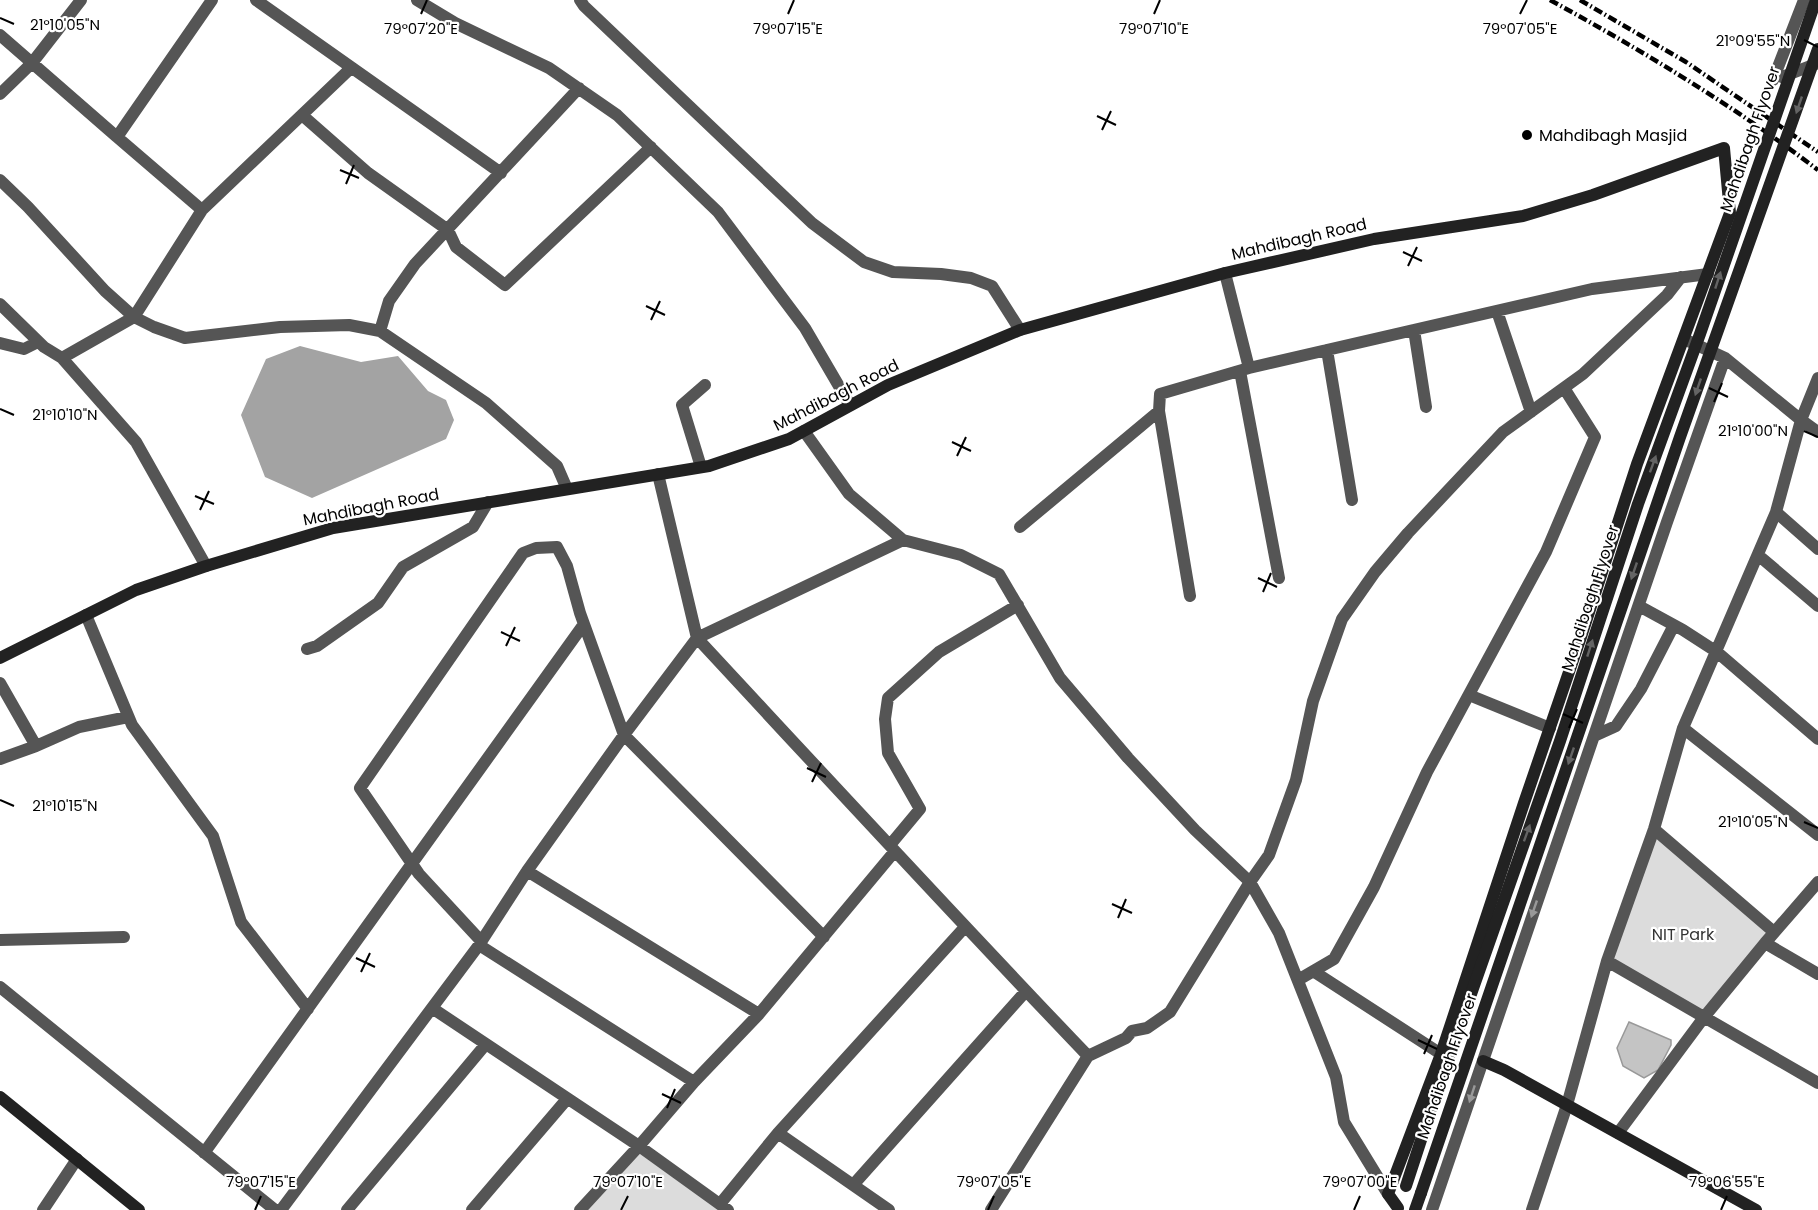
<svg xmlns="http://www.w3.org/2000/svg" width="1818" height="1210" viewBox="0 0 1818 1210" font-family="Poppins,sans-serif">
	<rect width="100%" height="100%" fill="#fff"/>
	<path fill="#dcdcdc" d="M 1654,829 L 1774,932 L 1705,1016 L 1607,961 Z
		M 639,1146 L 726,1210 L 580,1210 Z"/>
	<path fill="#a3a3a3" d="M 300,346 L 361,362 L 398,356 L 428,391 L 446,400 L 454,420 L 446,439 L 312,498 L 265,477 L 241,415 L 266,359 Z"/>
	<path fill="#c4c4c4" stroke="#999" stroke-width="1.5" d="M 1629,1022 L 1671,1040 L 1671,1045 L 1658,1070 L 1644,1078 L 1623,1066 L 1617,1048 Z"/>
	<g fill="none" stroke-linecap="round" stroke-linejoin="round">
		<path stroke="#555" stroke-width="12" d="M 212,0 L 117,137 L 202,210 L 351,68
			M 256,0 L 501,173
			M 417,0 L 455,23 L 549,68 L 617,115 L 718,212 L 805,328 L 850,405
			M 580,0 L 584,6 L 812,223 L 864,262 L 893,272 L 941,274 L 971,278 L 992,286 L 1020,330
			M 0,35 L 117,137
			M 1782,77 L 1818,63
			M 1773,80 L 1804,0
			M 0,94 L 32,63 L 81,0
			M 302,115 L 368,173 L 448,230 L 456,247 L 505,285 L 651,147
			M 0,180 L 28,207 L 105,291 L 134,317 L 154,327 L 185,338 L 280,327 L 349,325 L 380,331
			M 1225,273 L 1249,368 L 1592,289 L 1708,274
			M 0,304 L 44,347 L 62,358 L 136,442 L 206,566
			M 1497,311 L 1531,412
			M 1414,330 L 1426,407
			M 1684,339 L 1725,358 L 1801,420 L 1818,432
			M 0,343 L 24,349 L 38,342
			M 1327,350 L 1352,500
			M 62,358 L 134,317 L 202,210
			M 1240,371 L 1279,578
			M 1818,378 L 1801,420 L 1776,512 L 1683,728 L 1654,829 L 1607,961 L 1818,1083
			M 701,467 L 682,405 L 705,385
			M 658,474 L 697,638 L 903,540 L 849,494 L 804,431
			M 567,489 L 557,466 L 486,403 L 380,331 L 389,301 L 415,264 L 579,88
			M 1776,512 L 1818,549
			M 1020,527 L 1159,411
			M 903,540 L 961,555 L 999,574 L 1060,678 L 1128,758 L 1195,830 L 1250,882 L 1170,1012 L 1147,1028 L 1132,1031 L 1126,1038 L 1088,1056
			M 1758,555 L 1818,606
			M 1190,596 L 1159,411 L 1160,394 L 1249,368
			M 1639,606 L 1683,630 L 1717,652 L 1818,739
			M 86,615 L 132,725 L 213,836 L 241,922 L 308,1009
			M 307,649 L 317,646 L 378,603 L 403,567 L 473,527 L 488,502
			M 0,683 L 36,746
			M 1469,695 L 1550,728
			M 1683,728 L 1818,835
			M 1594,736 L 1616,726 L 1641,689 L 1674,625
			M 0,759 L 36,746 L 79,727 L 128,717
			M 1654,829 L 1774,932
			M 890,845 L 920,809 L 888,753 L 885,719 L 888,698 L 939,652 L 1018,605
			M 895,851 L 759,1014 L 527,871 L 624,735 L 697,638 C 827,778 956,918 1088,1056 L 991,1210
			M 0,940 L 124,937
			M 481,941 L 419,874 L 360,788 L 523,553 L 536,548 L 557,547 L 567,566 L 580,613 L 624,735 L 824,937
			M 1765,943 L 1818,974
			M 479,945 L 694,1082 L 759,1014
			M 1313,971 L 1441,1054
			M 1298,980 L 1334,959 L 1374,887 L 1427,772 L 1546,552 L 1595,437 L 1564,388
			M 0,987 L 275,1210
			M 432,1008 L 639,1146 L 694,1082
			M 1618,1133 L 1705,1016 L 1765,943 L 1818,882
			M 204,1153 L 584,624
			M 854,1184 L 1026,991
			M 1388,1194 L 1344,1122 L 1336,1077 L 1279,933 L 1250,882 L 1269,855 L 1296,780 L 1313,701 L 1342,619 L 1375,572 L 1408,533 L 1503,432 L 1583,374 L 1667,295 L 1681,277
			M 720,1204 L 778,1133
			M 43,1210 L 77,1159
			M 281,1210 L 479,945 L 527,871
			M 347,1210 L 486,1044
			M 472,1210 L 567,1099
			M 580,1210 L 639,1146 L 728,1210
			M 889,1210 L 778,1133 L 965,927
			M 1432,1210 L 1667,522 L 1725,358
			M 1532,1210 L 1567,1105 L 1607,961"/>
		<path stroke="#222" stroke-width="12" d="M 0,658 L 136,590 L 206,566 L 333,528 L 709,466 L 789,439 L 888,385 L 1020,330 L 1225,273 L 1374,239 L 1523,216 L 1593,195 L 1724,148 L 1730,213 L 1637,464 L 1581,637 L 1524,803 L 1441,1054 L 1388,1194 L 1398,1208
			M 1483,1061 L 1504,1070 L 1756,1210
			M 0,1097 L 139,1210
			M 1415,1210 L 1421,1193"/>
		<path stroke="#000" stroke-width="4.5" stroke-dasharray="9 3 1.5 3" stroke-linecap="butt" d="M 1550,0 C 1643,51 1734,106 1818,170
			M 1580,0 L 1686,62 L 1818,152"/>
		<path stroke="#222" stroke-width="12" d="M 1406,1186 L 1438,1088 L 1560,741 L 1638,504 L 1700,334 L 1816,0
			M 1421,1193 L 1680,437 L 1818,49"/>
	</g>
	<defs><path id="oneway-solid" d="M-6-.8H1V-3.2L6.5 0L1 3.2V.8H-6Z" transform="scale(1.5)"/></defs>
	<g fill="#646464">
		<use href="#oneway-solid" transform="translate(1799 105) rotate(109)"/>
		<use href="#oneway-solid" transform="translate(1718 280) rotate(-72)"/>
		<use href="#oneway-solid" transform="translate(1698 387) rotate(109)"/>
		<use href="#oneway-solid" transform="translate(1653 464) rotate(-70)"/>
		<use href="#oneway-solid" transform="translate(1634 571) rotate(109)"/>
		<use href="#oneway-solid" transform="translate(1590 648) rotate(-72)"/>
		<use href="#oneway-solid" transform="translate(1571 756) rotate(109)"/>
		<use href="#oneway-solid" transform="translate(1527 833) rotate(-70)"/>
	</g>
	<g fill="#999">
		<use href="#oneway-solid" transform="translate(1534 909) rotate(109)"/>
		<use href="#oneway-solid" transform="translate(1472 1094) rotate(108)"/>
	</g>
	<path fill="none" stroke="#000" stroke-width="2" d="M 421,14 L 427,0M 788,14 L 794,0M 1154,14 L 1160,0M 1520,14 L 1527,0M 0,18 L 14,24M 1804,40 L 1818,47M 1097,116 L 1116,125M 1102,130 L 1111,111M 340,170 L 359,178M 346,184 L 354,165M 1403,252 L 1422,261M 1408,266 L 1417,247M 646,306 L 665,315M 651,320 L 660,301M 1709,388 L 1728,397M 1714,402 L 1722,383M 0,409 L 14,415M 1804,431 L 1818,437M 952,442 L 971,451M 957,456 L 966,437M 195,496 L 214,504M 200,510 L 209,491M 1258,578 L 1277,587M 1263,592 L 1271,573M 501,632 L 520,641M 506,646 L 515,627M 1563,714 L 1583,723M 1569,728 L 1577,709M 807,768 L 826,777M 812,782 L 821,763M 0,800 L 14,806M 1804,822 L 1818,828M 1112,904 L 1132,913M 1118,918 L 1126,899M 356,958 L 375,967M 361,972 L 370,953M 1418,1040 L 1437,1049M 1424,1054 L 1432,1035M 662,1094 L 681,1103M 667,1108 L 675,1089M 255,1210 L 261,1196M 621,1210 L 628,1196M 988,1210 L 994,1196M 1354,1210 L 1360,1196M 1721,1210 L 1727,1196"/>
	<circle fill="#000" stroke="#fff" stroke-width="2" cx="1527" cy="135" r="6"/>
	<g text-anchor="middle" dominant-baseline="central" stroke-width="4.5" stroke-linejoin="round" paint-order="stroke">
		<g font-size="16" fill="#000" stroke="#fff" text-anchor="start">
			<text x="1539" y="135">Mahdibagh Masjid</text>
		</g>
		<g font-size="16" fill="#000" stroke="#fff">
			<text transform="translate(1750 139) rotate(-71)">Mahdibagh Flyover</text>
			<text transform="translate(1299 239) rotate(-13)">Mahdibagh Road</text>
			<text transform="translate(836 395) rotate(-27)">Mahdibagh Road</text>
			<text transform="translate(371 507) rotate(-11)">Mahdibagh Road</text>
			<text transform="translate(1590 598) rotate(-72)">Mahdibagh Flyover</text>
			<text transform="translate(1447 1066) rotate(-71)">Mahdibagh Flyover</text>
		</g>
		<g font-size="16" fill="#333" stroke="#fff">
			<text x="1683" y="934">NIT Park</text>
		</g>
	</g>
	<g font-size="15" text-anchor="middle" fill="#000" stroke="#fff" stroke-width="4.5" stroke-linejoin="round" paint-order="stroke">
		<text x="65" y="30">21°10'05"N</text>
		<text x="788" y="34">79°07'15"E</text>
		<text x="1154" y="34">79°07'10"E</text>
		<text x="1520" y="34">79°07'05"E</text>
		<text x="421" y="34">79°07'20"E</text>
		<text x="1753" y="46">21°09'55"N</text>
		<text x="65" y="420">21°10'10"N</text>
		<text x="1753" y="436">21°10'00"N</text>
		<text x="65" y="811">21°10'15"N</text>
		<text x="1753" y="827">21°10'05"N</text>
		<text x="261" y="1187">79°07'15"E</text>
		<text x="628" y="1187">79°07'10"E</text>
		<text x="994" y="1187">79°07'05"E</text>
		<text x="1360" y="1187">79°07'00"E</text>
		<text x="1727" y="1187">79°06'55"E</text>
	</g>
</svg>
